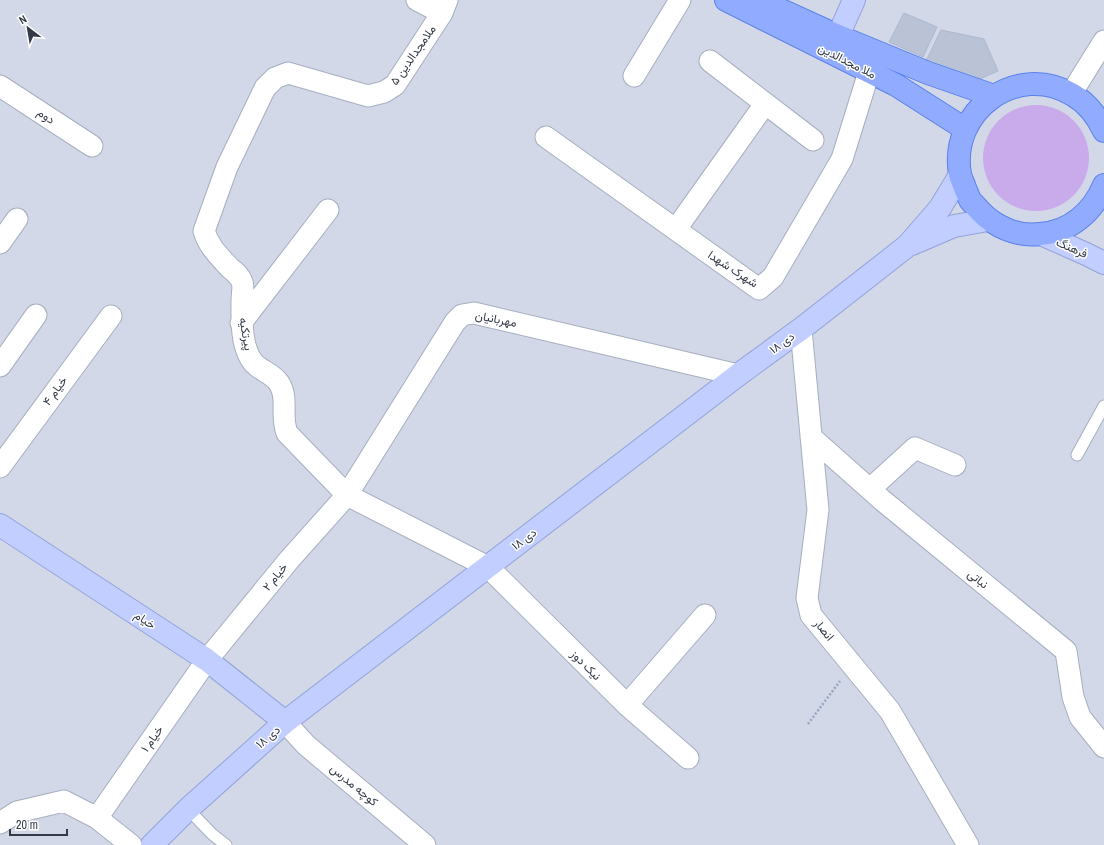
<svg xmlns="http://www.w3.org/2000/svg" width="1104" height="845" viewBox="0 0 1104 845" font-family="'Archivo Narrow',Vazirmatn,sans-serif">
	<rect width="100%" height="100%" fill="#e4e8f3"/>
	<path fill="#d2d8e7" d="M 0,0 L 1104,0 L 1104,845 L 0,845 Z"/>
	<path fill="#c9aaea" d="M983 158a53 53 0 1 1 106 0a53 53 0 1 1-106 0Z"/>
	<path fill="#b9c3d5" stroke="#abb8d1" d="M 904,13 L 937,27 L 923,57 L 889,42 Z
		M 941,30 L 984,39 L 998,71 L 980,79 L 925,61 L 927,59 Z"/>
	<g fill="none" stroke-linecap="round" stroke-linejoin="round">
		<defs>
			<path id="lane" d="M 1077,455 L 1104,406
				M 188,809 L 212,834 L 226,845"/>
			<path id="street" d="M 417,0 L 442,13
				M 447,0 L 442,13 L 395,85 L 384,92 L 368,96 L 288,73 L 275,78 L 265,88 L 227,167 L 204,231 C 209,247 219,256 230,268 C 235,272 240,276 242,282 C 244,286 242,294 242,300 C 242,315 241,330 245,345 C 247,352 251,362 257,366 C 264,372 273,374 279,383 C 289,399 280,415 287,433 L 347,495 L 488,567 L 627,705 L 688,758
				M 710,61 L 813,140
				M 634,76 L 680,0
				M 0,86 L 92,146
				M 1071,94 L 1104,41
				M 546,137 L 759,289 L 773,277 L 842,159 L 869,72
				M 676,229 L 765,104
				M 0,243 L 17,219
				M 241,323 L 328,210
				M 801,329 L 818,510 L 807,598 L 811,615 L 890,711 L 968,845
				M 0,366 L 36,315
				M 811,437 L 882,500 L 1066,651 L 1073,697 L 1080,717 L 1104,747
				M 0,467 L 111,316
				M 870,489 L 915,448 L 955,465
				M 627,705 L 705,615
				M 285,722 L 306,745 L 425,845
				M 97,818 L 207,660 L 289,560 L 347,495 L 455,322 L 462,315 L 474,313 L 738,375
				M 0,823 L 17,812 L 64,801 L 97,818 L 131,845"/>
			<path id="secondary" d="M 838,36 L 854,0
				M 1041,234 L 1086,254 L 1104,263
				M 912,244 L 954,226 L 988,220
				M 0,525 L 207,660 L 285,722
				M 152,845 L 188,809 L 285,722 L 738,375 L 801,329 L 907,246 L 940,208 L 960,175"/>
			<path id="primary" d="M 726,0 L 896,85 L 965,129
				M 759,0 L 838,36 L 928,73 L 994,96
				M 1104,131 C 1097,116 1087,103 1073,95 C 1017,61 949,111 960,174 C 961,179 964,184 965,188 C 967,192 968,196 970,200 C 973,204 977,207 980,211 C 995,227 1018,237 1040,234 C 1070,232 1093,212 1104,185"/>
		</defs>
		<use href="#lane" stroke="#a6aebf" stroke-width="13"/>
		<use href="#street" stroke="#a6aebf" stroke-width="23"/>
		<use href="#secondary" stroke="#92a2da" stroke-width="24"/>
		<use href="#primary" stroke="#5a80eb" stroke-width="24"/>
		<path stroke="#96a4c2" stroke-width="2.5" stroke-dasharray="2 2" stroke-linecap="butt" d="M 808,724 L 840,681"/>
		<use href="#lane" stroke="#fff" stroke-width="11"/>
		<use href="#street" stroke="#fff" stroke-width="21"/>
		<use href="#secondary" stroke="#c2ceff" stroke-width="22"/>
		<use href="#primary" stroke="#91acff" stroke-width="22"/>
	</g>
	<g text-anchor="middle" dominant-baseline="central" stroke-width="3" stroke-linejoin="round" paint-order="stroke">
		<g font-size="12" fill="#333a46" stroke="#fff">
			<text transform="translate(413 55) rotate(-55)">ملامجدالدین ۵</text>
			<text transform="translate(847 61) rotate(27)">ملا مجدالدین</text>
			<text transform="translate(46 116) rotate(34)">دوم</text>
			<text transform="translate(1072 248) rotate(24)">فرهنگ</text>
			<text transform="translate(733 269) rotate(33)">شهرک شهدا</text>
			<text transform="translate(496 319) rotate(11)">مهربانیان</text>
			<text transform="translate(246 334) rotate(80)">پیرتکیه</text>
			<text transform="translate(782 343) rotate(-36)">۱۸ دی</text>
			<text transform="translate(55 391) rotate(-54)">خیام ۴</text>
			<text transform="translate(524 539) rotate(-37)">۱۸ دی</text>
			<text transform="translate(275 577) rotate(-51)">خیام ۲</text>
			<text transform="translate(978 579) rotate(39)">نباتی</text>
			<text transform="translate(145 620) rotate(33)">خیام</text>
			<text transform="translate(824 630) rotate(50)">انصار</text>
			<text transform="translate(586 665) rotate(45)">نیک دوز</text>
			<text transform="translate(268 737) rotate(-41)">۱۸ دی</text>
			<text transform="translate(152 739) rotate(-55)">خیام ۱</text>
			<text transform="translate(354 785) rotate(40)">کوچه مدرس</text>
		</g>
	</g>
	<g transform="translate(28 28) rotate(329)" stroke="#ffffff" stroke-width="3" paint-order="stroke">
	<path d="M0-3L7 15L0 10L-7 15Z" fill="#333a46"/>
	<text y="-6" font-size="11" font-weight="bold" text-anchor="middle" fill="#333a46">N</text>
	</g>
	<path d="M10 829v6h57v-6" fill="none" stroke="#333a46" stroke-width="2"/>
	<text x="16" y="829" font-size="12" fill="#333a46" stroke="#ffffff" stroke-width="3" paint-order="stroke">20 m</text>
</svg>
